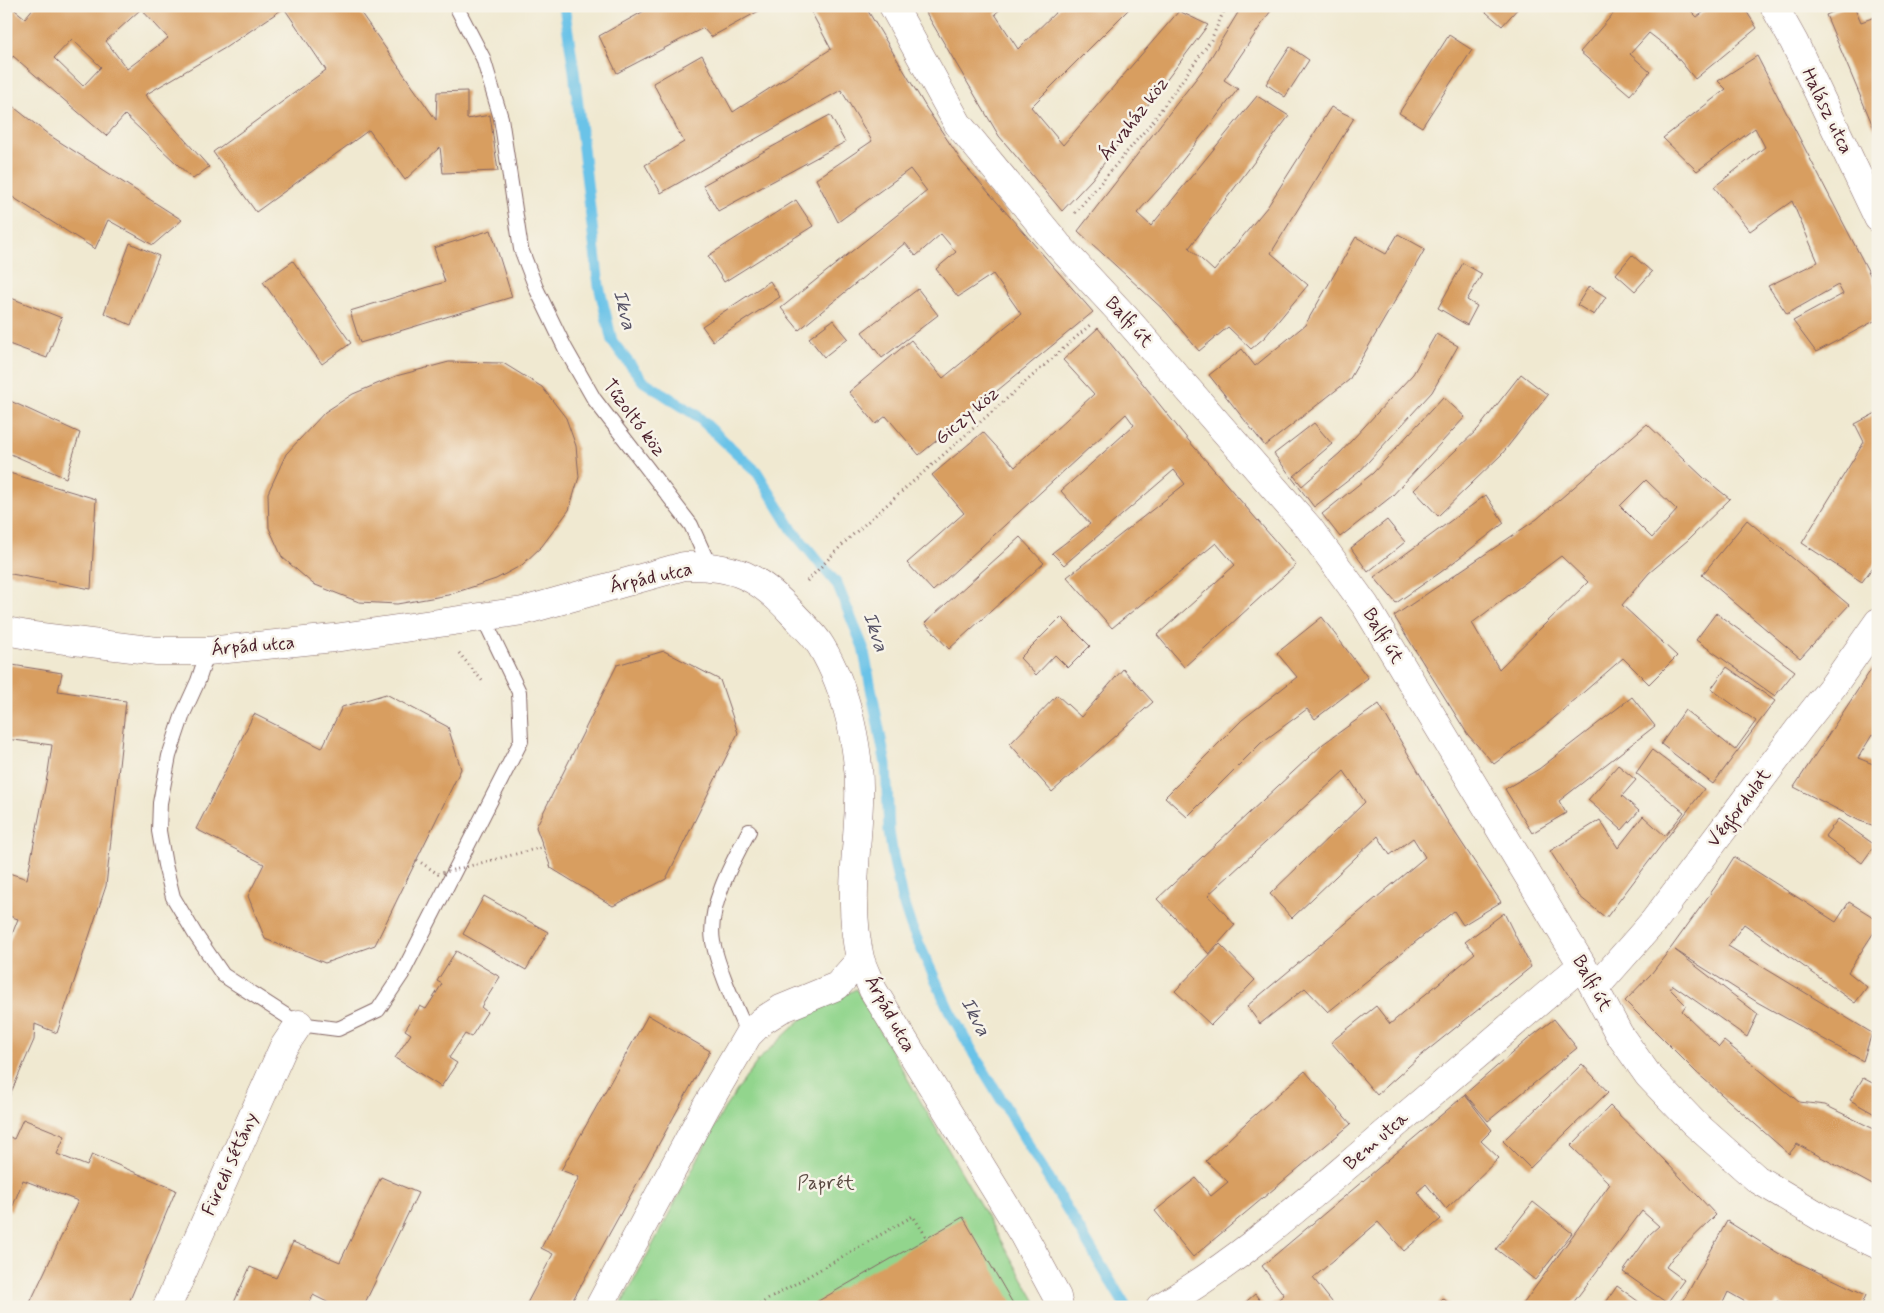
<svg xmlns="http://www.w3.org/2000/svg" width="1884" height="1313" viewBox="0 0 1884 1313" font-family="Mynerve,sans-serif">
	<rect width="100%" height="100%" fill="#f7f3e8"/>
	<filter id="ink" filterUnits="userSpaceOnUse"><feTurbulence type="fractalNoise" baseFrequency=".02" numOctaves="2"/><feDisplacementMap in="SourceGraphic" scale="10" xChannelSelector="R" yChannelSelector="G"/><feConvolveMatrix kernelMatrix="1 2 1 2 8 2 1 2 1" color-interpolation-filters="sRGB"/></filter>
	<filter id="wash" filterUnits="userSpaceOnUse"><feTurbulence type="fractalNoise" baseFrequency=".0096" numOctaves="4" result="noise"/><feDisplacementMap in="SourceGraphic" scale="20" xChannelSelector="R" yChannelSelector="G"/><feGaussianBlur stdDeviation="1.12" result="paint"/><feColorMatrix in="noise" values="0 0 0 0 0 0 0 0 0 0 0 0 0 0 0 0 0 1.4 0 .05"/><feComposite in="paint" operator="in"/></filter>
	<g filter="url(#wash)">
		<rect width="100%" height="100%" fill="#f0e9d1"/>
		<path fill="#92d58d" stroke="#6e7a5c" d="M 856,989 L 1039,1307 L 620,1307 L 724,1109 L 759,1059 L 806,1015 Z"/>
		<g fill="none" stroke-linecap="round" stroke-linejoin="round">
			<path stroke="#6ac3e8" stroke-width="11" d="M 564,6 L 574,71 L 599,286 L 612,341 L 643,381 L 696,415 L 757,472 L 793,531 L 837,584 L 863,647 L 886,765 L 889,831 L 893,857 L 902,899 L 911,926 L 949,1010 L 975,1056 L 1126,1307"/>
		</g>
		<g id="blocks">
			<path fill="#d89e61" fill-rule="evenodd" d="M 6,6 L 10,6 L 25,18 L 35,6 L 234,6 L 236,8 L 239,6 L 356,6 L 436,120 L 437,92 L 467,91 L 467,119 L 490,115 L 498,171 L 443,173 L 440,147 L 405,180 L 369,130 L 256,212 L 213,152 L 326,70 L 284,8 L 225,48 L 145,95 L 209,167 L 193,179 L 125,115 L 106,136 L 13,56 L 6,68 ZM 141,9 L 168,38 L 127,69 L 106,41 ZM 72,39 L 101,67 L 83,86 L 54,58 Z
				M 653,6 L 768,6 L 711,37 L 703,28 L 617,73 L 599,36 Z
				M 808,6 L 865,6 L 927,109 L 962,162 L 1093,312 L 919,455 L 886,416 L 876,424 L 849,392 L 911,340 L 943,378 L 1021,314 L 993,274 L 958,297 L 936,269 L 956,252 L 941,234 L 916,256 L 905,243 L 799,330 L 781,308 L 927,191 L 910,169 L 838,222 L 816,179 L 872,141 L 841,90 L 661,193 L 645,165 L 684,142 L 653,83 L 702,55 L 733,112 L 831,49 Z
				M 922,6 L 1004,6 L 995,14 L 1018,49 L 1062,6 L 1132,6 L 1031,107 L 1063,145 L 1179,11 L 1208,25 L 1092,179 L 1062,211 L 999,136 Z
				M 1242,6 L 1274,6 L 1224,80 L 1238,89 L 1168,179 L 1137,213 L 1151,226 L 1257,96 L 1289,116 L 1189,248 L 1214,271 L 1268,206 L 1331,107 L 1354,118 L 1271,253 L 1308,285 L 1265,337 L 1251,349 L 1228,327 L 1199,351 L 1166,312 L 1078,231 L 1205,67 Z
				M 1479,6 L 1520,6 L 1502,26 Z
				M 1620,6 L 1686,6 L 1697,17 L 1712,6 L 1743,6 L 1757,28 L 1695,79 L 1671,50 L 1649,33 L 1630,54 L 1650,72 L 1630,95 L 1580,52 Z
				M 1846,6 L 1854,6 L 1861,22 L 1875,17 L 1878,23 L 1878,138 L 1826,15 Z
				M 1449,35 L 1472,50 L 1422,127 L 1399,113 Z
				M 1290,47 L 1309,60 L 1285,97 L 1266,84 Z
				M 1757,56 L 1878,290 L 1878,319 L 1816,352 L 1793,321 L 1843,294 L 1838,285 L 1787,314 L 1768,286 L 1818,262 L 1792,201 L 1750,231 L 1714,187 L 1765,147 L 1755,128 L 1697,171 L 1663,138 L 1726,89 L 1718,81 Z
				M 6,101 L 49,135 L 182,220 L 153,245 L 108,220 L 95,249 L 6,193 Z
				M 830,115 L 845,142 L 718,211 L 703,185 Z
				M 796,200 L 813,226 L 724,282 L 708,256 Z
				M 491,230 L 512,297 L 360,343 L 350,311 L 445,282 L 434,248 Z
				M 1398,234 L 1425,249 L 1349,380 L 1265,446 L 1209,375 L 1242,349 L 1255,366 L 1305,325 L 1356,237 L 1386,254 Z
				M 130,243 L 159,256 L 131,325 L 104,313 Z
				M 1632,255 L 1652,272 L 1635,291 L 1616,274 Z
				M 293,261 L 351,343 L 322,364 L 263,282 Z
				M 1463,263 L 1482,274 L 1467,300 L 1477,306 L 1467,325 L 1438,308 Z
				M 770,281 L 780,297 L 713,341 L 702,326 Z
				M 1589,286 L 1606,297 L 1594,315 L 1577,305 Z
				M 918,289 L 938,315 L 882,358 L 862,332 Z
				M 6,296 L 62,318 L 47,358 L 6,343 Z
				M 833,320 L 848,338 L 824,357 L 809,338 Z
				M 1098,328 L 1189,441 L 1296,565 L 1184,667 L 1157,635 L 1235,565 L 1216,543 L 1112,628 L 1067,577 L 1185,484 L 1174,470 L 1064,565 L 1052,553 L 1090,524 L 1061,491 L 1134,425 L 1126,414 L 933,591 L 907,563 L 964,513 L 932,475 L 983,432 L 1015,467 L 1094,394 L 1063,360 Z
				M 1436,334 L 1458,346 L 1432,392 L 1359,472 L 1314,507 L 1274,454 L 1314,423 L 1332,444 L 1294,476 L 1302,486 L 1340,453 L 1413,374 Z
				M 449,362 L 503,363 L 542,387 L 566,418 L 576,446 L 579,477 L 569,510 L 542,546 L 522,565 L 496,579 L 448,595 L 397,604 L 359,602 L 313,584 L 282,557 L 269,528 L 268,493 L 286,454 L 325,412 L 353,394 L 396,376 Z
				M 1521,374 L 1548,395 L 1502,454 L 1438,516 L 1414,490 L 1478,429 Z
				M 1443,397 L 1465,417 L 1392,496 L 1340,537 L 1322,514 L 1373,473 Z
				M 6,399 L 80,433 L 66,478 L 6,452 Z
				M 1878,412 L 1878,560 L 1862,582 L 1802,543 L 1864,442 L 1855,424 Z
				M 1647,424 L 1704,478 L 1730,499 L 1688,540 L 1649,573 L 1622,605 L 1677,656 L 1649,684 L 1623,658 L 1547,724 L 1494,764 L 1468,735 L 1394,616 L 1537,519 ZM 1646,480 L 1677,510 L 1652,538 L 1620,506 ZM 1561,556 L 1588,582 L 1499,669 L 1472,623 Z
				M 6,472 L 96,499 L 91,589 L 6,573 Z
				M 1486,495 L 1504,523 L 1441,572 L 1396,603 L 1374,577 Z
				M 1387,520 L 1405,542 L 1368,572 L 1351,548 Z
				M 1747,520 L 1849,605 L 1800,658 L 1702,575 Z
				M 1020,537 L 1044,563 L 949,649 L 925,623 Z
				M 1716,613 L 1795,671 L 1775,696 L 1696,640 Z
				M 1061,617 L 1090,646 L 1068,668 L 1055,655 L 1036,675 L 1020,658 Z
				M 1322,617 L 1368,678 L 1315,719 L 1307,709 L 1261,743 L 1187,817 L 1165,797 L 1242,720 L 1297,677 L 1277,653 Z
				M 664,651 L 720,680 L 738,733 L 666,879 L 613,906 L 551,868 L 536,827 L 617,665 Z
				M 1878,659 L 1878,738 L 1872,735 L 1858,758 L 1878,766 L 1878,827 L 1860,821 L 1794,787 Z
				M 6,664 L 62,673 L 58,691 L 126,701 L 106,886 L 57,1033 L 35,1024 L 34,1040 L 6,1104 L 6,950 L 18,919 L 6,915 L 6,872 L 27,879 L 48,772 L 52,745 L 6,739 Z
				M 1727,667 L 1775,701 L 1713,784 L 1661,744 L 1685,710 L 1735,750 L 1756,721 L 1711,689 Z
				M 1123,669 L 1153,702 L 1052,792 L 1010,744 L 1057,695 L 1081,717 Z
				M 386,694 L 448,727 L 461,769 L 375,945 L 325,963 L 265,939 L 248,896 L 264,864 L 196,829 L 254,714 L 322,748 L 342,707 Z
				M 1632,697 L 1655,726 L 1559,801 L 1566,813 L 1532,833 L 1505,789 L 1539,769 Z
				M 1379,704 L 1446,819 L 1501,902 L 1463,925 L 1454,911 L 1328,1012 L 1305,988 L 1260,1024 L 1247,1006 L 1425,857 L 1413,838 L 1390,855 L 1378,836 L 1292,918 L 1270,894 L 1365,802 L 1344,771 L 1208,895 L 1235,925 L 1209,954 L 1157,899 L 1323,744 Z
				M 1652,750 L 1704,789 L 1606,918 L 1579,896 L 1550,851 L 1600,820 L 1618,848 L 1643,816 L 1665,836 L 1684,812 L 1636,773 Z
				M 1618,765 L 1636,780 L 1622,796 L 1639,811 L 1622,830 L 1588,800 Z
				M 1838,819 L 1875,845 L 1862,863 L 1825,836 Z
				M 1734,857 L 1836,922 L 1849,902 L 1878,920 L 1878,926 L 1848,972 L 1867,987 L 1855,1003 L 1744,924 L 1728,946 L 1872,1033 L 1863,1061 L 1757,1002 L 1675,950 L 1758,1014 L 1747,1037 L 1673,985 L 1670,989 L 1686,1005 L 1682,1011 L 1719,1047 L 1724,1041 L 1799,1102 L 1825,1105 L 1878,1131 L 1878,1188 L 1797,1144 L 1789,1154 L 1696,1072 L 1625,1001 L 1651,974 L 1671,948 L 1715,887 Z
				M 484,896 L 548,932 L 526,970 L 463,934 Z
				M 1504,913 L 1531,967 L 1418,1058 L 1377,1095 L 1331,1042 L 1376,1006 L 1390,1024 L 1475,953 L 1465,942 Z
				M 1220,944 L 1255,980 L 1211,1025 L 1175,991 Z
				M 456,951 L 500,977 L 481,1007 L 487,1012 L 471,1037 L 465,1034 L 449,1058 L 457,1063 L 441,1087 L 395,1058 L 411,1034 L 405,1030 L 420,1006 L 426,1009 L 442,984 L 437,981 Z
				M 648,1015 L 710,1051 L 569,1307 L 525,1307 L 553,1254 L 541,1248 L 579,1177 L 561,1170 Z
				M 1554,1019 L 1577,1048 L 1488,1121 L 1465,1094 L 1527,1040 Z
				M 1582,1064 L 1608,1092 L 1530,1168 L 1503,1141 Z
				M 1305,1071 L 1351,1124 L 1193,1257 L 1155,1211 L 1196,1178 L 1211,1196 L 1228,1182 L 1206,1161 L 1248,1121 Z
				M 1863,1078 L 1878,1086 L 1878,1116 L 1850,1100 Z
				M 1465,1095 L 1492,1130 L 1481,1141 L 1499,1158 L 1446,1209 L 1426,1184 L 1417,1192 L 1441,1219 L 1404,1251 L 1378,1222 L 1313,1278 L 1336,1307 L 1269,1307 L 1284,1295 L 1262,1266 Z
				M 1610,1106 L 1649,1144 L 1716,1215 L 1673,1257 L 1666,1267 L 1684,1280 L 1667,1303 L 1623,1272 L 1650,1234 L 1659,1226 L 1642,1211 L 1570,1307 L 1521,1307 L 1610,1184 L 1571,1146 Z
				M 23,1119 L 65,1136 L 57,1154 L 87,1166 L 92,1154 L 176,1190 L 127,1307 L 28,1307 L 78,1201 L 23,1180 L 11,1211 L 6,1209 L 6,1135 L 14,1139 Z
				M 381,1177 L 418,1193 L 363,1307 L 337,1307 L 313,1295 L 308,1307 L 232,1307 L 250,1267 L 276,1278 L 293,1242 L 340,1262 Z
				M 1533,1202 L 1572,1233 L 1535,1280 L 1496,1249 Z
				M 963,1217 L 1015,1307 L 808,1307 L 927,1238 Z
				M 1727,1221 L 1778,1253 L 1866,1295 L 1861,1307 L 1786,1307 L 1777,1301 L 1774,1307 L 1747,1307 L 1749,1304 L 1728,1292 L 1721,1307 L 1680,1307 Z
				M 1617,1286 L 1646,1307 L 1603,1307 Z
				M 1255,1294 L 1265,1307 L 1240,1307 Z
				M 1443,1298 L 1453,1307 L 1435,1307 Z"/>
		</g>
	</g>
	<g filter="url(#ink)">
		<use href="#blocks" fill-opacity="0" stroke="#846665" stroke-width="1"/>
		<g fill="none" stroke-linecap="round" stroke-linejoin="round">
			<defs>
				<path id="lane" d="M 456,6 L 483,58 L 501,118 L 521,249 L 536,288 L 565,348 L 594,399 L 691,525 L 709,565
					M 208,651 L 198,681 L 183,714 L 169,756 L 160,803 L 159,831 L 165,865 L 173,897 L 195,934 L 223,975 L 299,1024 L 338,1029 L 378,1010 L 402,974 L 521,741 L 519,692 L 483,617
					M 748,1035 C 736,1007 719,971 713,942 C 707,907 733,861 749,831"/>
				<path id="street" d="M 893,6 L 958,124 L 1058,245 L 1124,316 L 1309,528 L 1365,605 L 1582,965 L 1619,1034 L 1648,1075 L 1693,1122 L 1757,1179 L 1824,1219 L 1878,1245
					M 1774,6 L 1794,42 L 1878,218
					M 6,631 L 33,636 L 157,651 L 208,651 L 334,638 L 523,611 L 684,566 C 734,565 759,576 793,614 C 802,624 814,634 821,646 C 847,689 861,752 859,803 C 857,854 848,907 860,958 C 863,969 869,980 873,990 L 1024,1236 L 1057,1297 L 1059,1307
					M 1595,988 L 1654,921 L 1799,729 L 1833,686 L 1878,622
					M 167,1307 L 283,1048 L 299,1024
					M 599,1307 L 706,1107 L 748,1035 L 762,1021 L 781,1009 L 837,986 L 860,960
					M 1160,1307 C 1236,1263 1301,1205 1367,1149 C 1439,1087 1511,1026 1582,965"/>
			</defs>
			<use href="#lane" stroke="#846665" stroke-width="16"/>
			<use href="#street" stroke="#846665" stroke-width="29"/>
			<path stroke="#846665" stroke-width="3" stroke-dasharray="1 4" stroke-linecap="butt" d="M 1075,213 L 1153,121 L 1211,40 L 1226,6
				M 807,581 L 847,540 L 1090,325
				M 459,653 L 484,683
				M 755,1307 L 913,1216 L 927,1238
				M 1871,1307 L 1878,1292"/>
			<use href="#lane" stroke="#fff" stroke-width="14"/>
			<use href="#street" stroke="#fff" stroke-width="28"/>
			<path stroke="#846665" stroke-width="3" stroke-dasharray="1 4" stroke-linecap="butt" d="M 417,860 L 438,874 L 543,847"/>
		</g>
	</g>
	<g text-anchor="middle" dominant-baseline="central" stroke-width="5" stroke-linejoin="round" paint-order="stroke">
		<g font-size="19" fill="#4a1f2b" stroke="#f7f3e8">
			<text transform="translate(1827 111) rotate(64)">Halász utca</text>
			<text transform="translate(1134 119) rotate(-52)">Árvaház köz</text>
			<text transform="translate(1129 322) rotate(48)">Balfi út</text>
			<text transform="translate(967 416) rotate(-41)">Giczy köz</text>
			<text transform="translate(634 418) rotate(53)">Tűzoltó köz</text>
			<text transform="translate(651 578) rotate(-13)">Árpád utca</text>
			<text transform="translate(1383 636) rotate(59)">Balfi út</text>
			<text transform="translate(253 646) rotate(-5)">Árpád utca</text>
			<text transform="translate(1739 808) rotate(-53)">Végfordulat</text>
			<text transform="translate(1592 983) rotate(61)">Balfi út</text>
			<text transform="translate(890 1014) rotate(61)">Árpád utca</text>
			<text transform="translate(1376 1141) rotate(-41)">Bem utca</text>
			<text transform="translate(230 1164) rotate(-66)">Füredi sétány</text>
		</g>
		<g font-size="19" fill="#5c4c44" stroke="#f7f3e8">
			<text x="826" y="1183">Paprét</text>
		</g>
		<g font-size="20" font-style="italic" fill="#545064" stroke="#f7f3e8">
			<text transform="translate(624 310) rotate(75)">Ikva</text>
			<text transform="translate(875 632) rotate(71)">Ikva</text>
			<text transform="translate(975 1017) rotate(62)">Ikva</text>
		</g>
	</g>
	<rect width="1884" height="1313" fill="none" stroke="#f7f3e8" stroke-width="25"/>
</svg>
